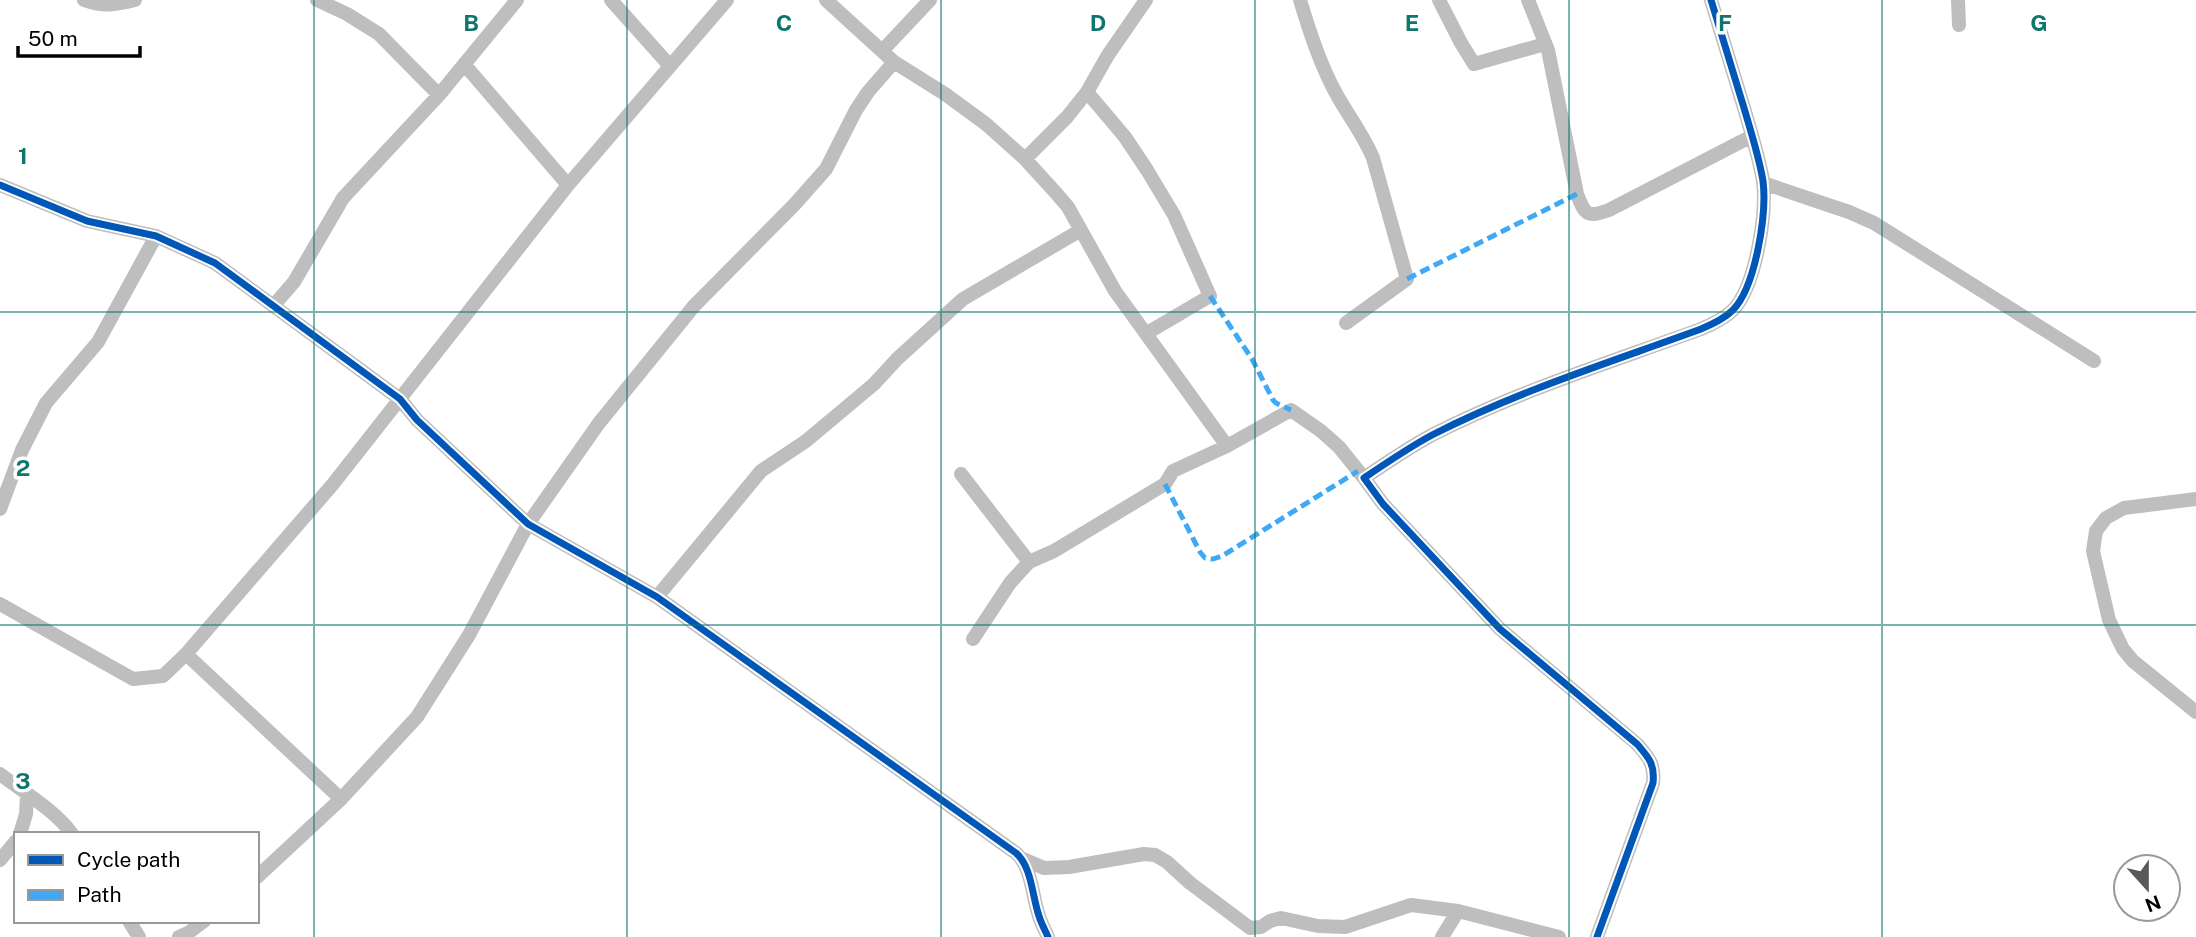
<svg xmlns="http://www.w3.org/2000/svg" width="2196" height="937" viewBox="0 0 2196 937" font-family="'Public Sans',sans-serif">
	<rect width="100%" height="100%" fill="#fff"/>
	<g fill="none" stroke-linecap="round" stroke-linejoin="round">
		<path stroke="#bebebe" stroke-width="14" d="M 84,0 C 103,7 115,5 135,0
			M 317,0 L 347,14 L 379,34 L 439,95
			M 611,0 L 670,66
			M 826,0 L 894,62 L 945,94 L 986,124 L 1025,159 L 1056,193 L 1068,207 L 1115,291 L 1227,446
			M 1300,0 C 1310,33 1321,67 1338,97 C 1350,118 1364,136 1373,158 L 1407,279 L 1346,323
			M 1439,0 L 1461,43 L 1474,64 L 1545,44
			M 1528,0 L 1548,50 L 1577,194 C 1585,215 1587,218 1609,210 L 1752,136
			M 1958,0 L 1959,25
			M 882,51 L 930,0
			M 464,64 L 568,185
			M 1087,92 L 1125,137 L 1147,170 L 1174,215 L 1210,296 L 1147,333
			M 1025,159 L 1067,117 L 1087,92 L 1108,55 L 1146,0
			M 1763,183 L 1849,212 L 1874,223 L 2094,361
			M 0,185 L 87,221 L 156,236 L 215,263 L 400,399 L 417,420 L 528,524 L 657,597 L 1016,853 C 1032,867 1032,896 1039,916 C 1041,923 1045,930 1048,937
			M 274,305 L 294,282 L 343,198 L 439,95 L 517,0
			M 961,474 L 1029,562
			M 2196,499 L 2124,508 L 2106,518 L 2096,531 L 2093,551 L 2109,620 L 2123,649 L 2133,661 L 2196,712
			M 0,509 L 22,450 L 46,403 L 98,342 L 156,236
			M 657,597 L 761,471 L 806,441 L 874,384 L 897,359 L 963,299 L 1081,230
			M 0,604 L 133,679 L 163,676 L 186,654 L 333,484 L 568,185 L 727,0
			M 973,639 L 1010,583 L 1029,562 L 1054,551 L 1165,484 L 1173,471 L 1227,446 L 1291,410 L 1321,431 L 1339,447 L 1364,478
			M 186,654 L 341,799
			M 0,774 C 22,791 56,811 72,834
			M 20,834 L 26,814 L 27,794
			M 1023,859 L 1044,868 L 1069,867 L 1144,854 L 1155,855 L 1167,862 L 1190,883 L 1250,928 L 1261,927 L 1270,921 L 1281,918 L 1318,926 L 1345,927 L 1411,905 L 1458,911 L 1559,937
			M 0,860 L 16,841
			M 257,877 L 341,799 L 417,717 L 469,635 L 528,524 L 599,423 L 694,306 L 794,205 L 826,169 L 856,110 L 868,92 L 894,62
			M 129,921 L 139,937
			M 179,937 L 188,933 L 204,921
			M 1442,937 L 1458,911
			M 1597,937 L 1653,783 C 1655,764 1649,758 1637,744 L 1500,629 L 1383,504 L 1364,478 C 1386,463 1408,448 1432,435 C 1518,391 1611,362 1701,329 C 1713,324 1724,319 1733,310 C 1756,286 1767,213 1763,181 C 1759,157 1751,132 1744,108 C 1733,72 1722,36 1711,0"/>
		<path stroke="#3fa9f5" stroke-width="5" stroke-dasharray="10 5" stroke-linecap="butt" d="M 1407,279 L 1577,194
			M 1210,296 L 1252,359 L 1273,400 L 1276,403 L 1291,410
			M 1165,484 L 1200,552 L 1205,558 L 1213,559 L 1222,556 L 1358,471"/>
		<defs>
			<path id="cycleway" d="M 0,185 L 87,221 L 156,236 L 215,263 L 400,399 L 417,420 L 528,524 L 657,597 L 1016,853 C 1032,867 1032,896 1039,916 C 1041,923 1045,930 1048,937
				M 1597,937 L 1653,783 C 1655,764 1649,758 1637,744 L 1500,629 L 1383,504 L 1364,478 C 1386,463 1408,448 1432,435 C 1518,391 1611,362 1701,329 C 1713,324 1724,319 1733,310 C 1756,286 1767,213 1763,181 C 1759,157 1751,132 1744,108 C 1733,72 1722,36 1711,0"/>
		</defs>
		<use href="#cycleway" stroke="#fff" stroke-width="11"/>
		<use href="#cycleway" stroke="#0057b8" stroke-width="7"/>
	</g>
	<path fill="none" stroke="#0f766e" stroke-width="2" stroke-opacity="0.55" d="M 314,0 L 314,937M 627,0 L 627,937M 941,0 L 941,937M 1255,0 L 1255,937M 1569,0 L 1569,937M 1882,0 L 1882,937M 0,312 L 2196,312M 0,625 L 2196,625"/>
	<g font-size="23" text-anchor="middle" font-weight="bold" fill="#0f766e" stroke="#fff" stroke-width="7" stroke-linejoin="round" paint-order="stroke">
		<text x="471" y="31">B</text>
		<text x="784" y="31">C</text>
		<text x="1098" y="31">D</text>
		<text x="1412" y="31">E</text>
		<text x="1725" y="31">F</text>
		<text x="2039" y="31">G</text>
		<text x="23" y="164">1</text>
		<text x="23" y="476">2</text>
		<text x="23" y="789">3</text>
	</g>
	<rect x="14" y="832" width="245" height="91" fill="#ffffff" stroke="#999999" stroke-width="2"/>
	<rect x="28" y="855" width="35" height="10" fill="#0057b8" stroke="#999999" stroke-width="2"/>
	<text x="77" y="867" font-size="21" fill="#000000">Cycle path</text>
	<rect x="28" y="890" width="35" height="10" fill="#3fa9f5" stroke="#999999" stroke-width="2"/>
	<text x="77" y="902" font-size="21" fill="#000000">Path</text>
	<g transform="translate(2147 888) rotate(159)"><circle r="33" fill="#ffffff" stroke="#999999" stroke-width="2"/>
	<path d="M0-5L12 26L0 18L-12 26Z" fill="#595959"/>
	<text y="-10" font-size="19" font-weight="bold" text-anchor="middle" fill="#000000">N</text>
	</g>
	<path d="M18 46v10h122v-10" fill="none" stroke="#000000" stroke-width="3.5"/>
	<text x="28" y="46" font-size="21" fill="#000000" stroke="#ffffff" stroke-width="5" paint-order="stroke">50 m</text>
</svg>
